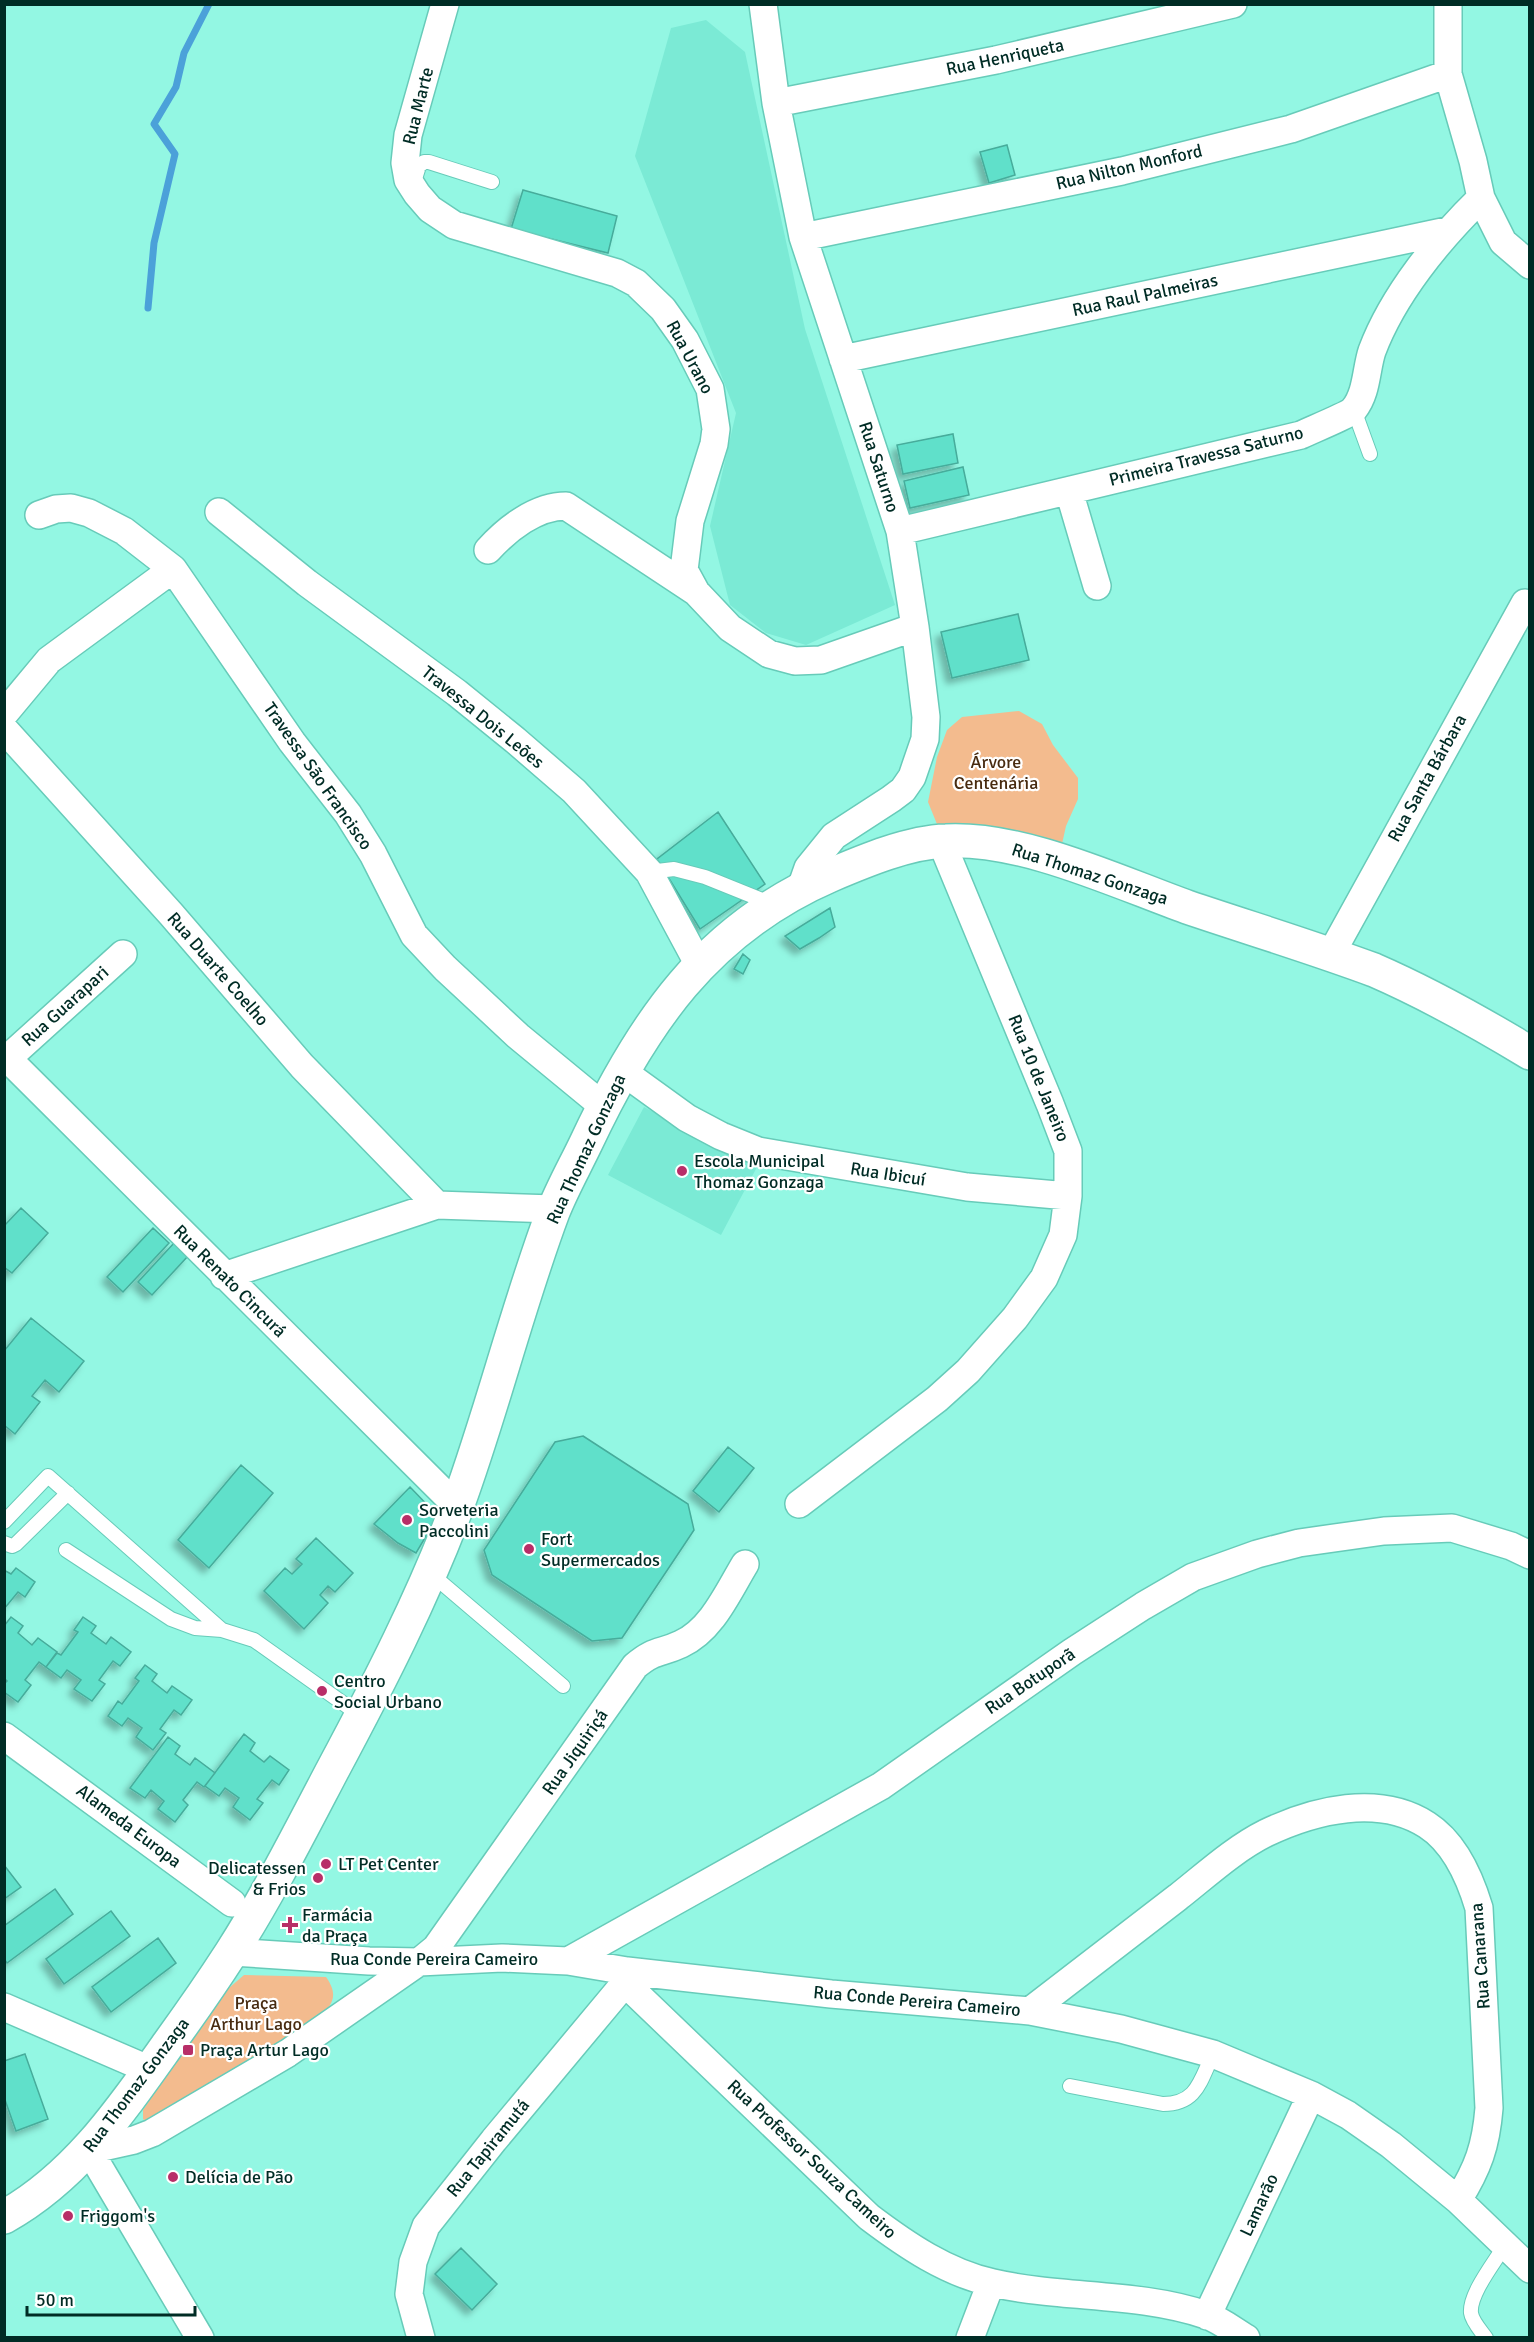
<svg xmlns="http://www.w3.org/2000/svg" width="1534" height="2342" viewBox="0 0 1534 2342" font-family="Signika,sans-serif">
	<defs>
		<filter id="shadow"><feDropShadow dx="-5.5" dy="5.5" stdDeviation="3" flood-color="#0004"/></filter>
	</defs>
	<rect width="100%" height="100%" fill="#93f7e3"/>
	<path fill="#7bead5" d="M 706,20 L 745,52 L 805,329 L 895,605 L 806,645 L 766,633 L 730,605 L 710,526 L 736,413 L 635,156 L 671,28 Z
		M 644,1107 L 757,1167 L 721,1235 L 608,1175 Z"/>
	<path fill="#f3bb8e" d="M 1019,711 L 1042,724 L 1053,745 L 1078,778 L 1078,799 L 1066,826 L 1062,844 L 941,834 L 928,802 L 937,757 L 947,730 L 962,717 Z
		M 244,1975 L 326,1977 C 341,1998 330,2007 315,2022 L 146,2121 L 143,2119 L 143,2110 L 222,1994 Z"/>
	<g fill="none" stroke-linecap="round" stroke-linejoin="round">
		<path stroke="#4ba1d9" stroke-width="7" d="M 148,308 L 154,243 L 175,154 L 154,124 L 176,87 L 184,53 L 209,4"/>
	</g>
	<path fill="#61e0ca" stroke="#46ac9b" stroke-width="1.5" filter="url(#shadow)" d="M 1007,145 L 1015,175 L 989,183 L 980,152 Z
		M 523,190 L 617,216 L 608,253 L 511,229 Z
		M 953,434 L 958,463 L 903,474 L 897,445 Z
		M 963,467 L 969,495 L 910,508 L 904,481 Z
		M 1018,614 L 1029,660 L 952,678 L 941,632 Z
		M 718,812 L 765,884 L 700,929 L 657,859 Z
		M 830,908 L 835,927 L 819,938 L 800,949 L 785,936 Z
		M 743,954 L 750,960 L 743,974 L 734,969 Z
		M 21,1208 L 48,1233 L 12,1273 L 4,1267 L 4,1226 Z
		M 153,1228 L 169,1243 L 123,1292 L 107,1277 Z
		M 174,1243 L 188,1256 L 152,1295 L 138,1282 Z
		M 31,1318 L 84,1361 L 59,1392 L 45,1380 L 32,1396 L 40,1402 L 15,1434 L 4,1425 L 4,1351 Z
		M 583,1436 L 688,1504 L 694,1530 L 622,1638 L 592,1641 L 492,1575 L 484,1550 L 555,1442 Z
		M 728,1447 L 754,1468 L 719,1512 L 693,1491 Z
		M 241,1465 L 273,1493 L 209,1568 L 178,1540 Z
		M 410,1487 L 438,1516 L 416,1553 L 398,1543 L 374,1524 Z
		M 316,1538 L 353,1573 L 335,1592 L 328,1586 L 320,1595 L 328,1603 L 304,1629 L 264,1591 L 285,1568 L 292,1574 L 302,1564 L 296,1559 Z
		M 16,1568 L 35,1582 L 25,1597 L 18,1592 L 4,1609 L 4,1570 L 11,1574 Z
		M 11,1617 L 23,1626 L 18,1633 L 32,1645 L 38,1638 L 57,1652 L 46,1667 L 39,1662 L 25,1680 L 31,1685 L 18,1702 L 4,1692 L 4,1684 L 7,1681 L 4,1678 L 4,1626 Z
		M 83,1617 L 96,1626 L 91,1633 L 106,1644 L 111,1637 L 131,1652 L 120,1666 L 113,1661 L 99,1680 L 105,1684 L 92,1701 L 74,1689 L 81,1680 L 67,1670 L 61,1678 L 46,1667 L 57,1653 L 61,1655 L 78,1632 L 74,1630 Z
		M 145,1665 L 157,1674 L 152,1681 L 167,1693 L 172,1686 L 192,1700 L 181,1715 L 174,1710 L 160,1729 L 166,1733 L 153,1750 L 136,1737 L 142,1728 L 128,1718 L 122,1726 L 108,1716 L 118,1701 L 122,1704 L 139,1681 L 135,1678 Z
		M 244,1734 L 255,1743 L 250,1751 L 264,1762 L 270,1756 L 289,1770 L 279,1785 L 272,1780 L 257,1799 L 263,1803 L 250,1820 L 233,1807 L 239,1798 L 225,1788 L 219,1796 L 205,1786 Z
		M 168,1737 L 180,1746 L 175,1754 L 190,1765 L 195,1758 L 215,1773 L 204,1787 L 197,1782 L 183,1800 L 188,1805 L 175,1822 L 158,1809 L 164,1801 L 151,1790 L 145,1798 L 130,1788 Z
		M 4,1865 L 21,1887 L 4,1899 Z
		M 55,1889 L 73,1914 L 7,1963 L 4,1959 L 4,1926 Z
		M 111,1911 L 130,1936 L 64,1984 L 46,1959 Z
		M 158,1938 L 176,1963 L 111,2012 L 92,1987 Z
		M 25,2054 L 48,2119 L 16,2131 L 4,2097 L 4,2061 Z
		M 461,2248 L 497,2284 L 472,2310 L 435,2274 Z"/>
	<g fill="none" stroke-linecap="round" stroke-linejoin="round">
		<defs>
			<path id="lane" d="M 414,182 L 419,166 L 424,162 L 429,162 L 492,182
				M 1354,410 L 1370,454
				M 649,872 L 674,869 L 705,877 L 772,904
				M 4,1522 L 48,1476 L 222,1630
				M 4,1543 L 12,1546 L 16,1544 L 68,1493
				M 66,1550 L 171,1619 L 195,1628 L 222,1630 L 254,1640 L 361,1716
				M 430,1573 L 563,1686
				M 1070,2086 L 1163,2104 C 1197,2104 1200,2081 1213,2054
				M 1486,2338 C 1481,2331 1472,2321 1471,2313 C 1469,2294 1495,2262 1505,2245"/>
			<path id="street" d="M 445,4 L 408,135 L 405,163 L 408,180 L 417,194 L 430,209 L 454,225 L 617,273 L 636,283 L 663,309 L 685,340 L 710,389 L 716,429 L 714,444 L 690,521 L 684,570 L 696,592
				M 763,4 L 776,103 L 803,237 L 900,531 L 915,627 L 926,717 L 925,739 L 912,777 L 903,790 L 891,799 L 834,836 L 808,868 L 801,888
				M 776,103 L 996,60 L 1233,4
				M 1481,198 L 1503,242 L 1530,265
				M 803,237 L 1122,171 L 1291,129 L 1448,74
				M 843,359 L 1447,231
				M 1069,491 L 1097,586
				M 219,512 L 307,583 L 457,693 L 515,740 L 574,791 L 649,872 L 699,965
				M 39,515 L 56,509 L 71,508 L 89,513 L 124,531 L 173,569 L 292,742 L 348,814 L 373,854 L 414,935 L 445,968 L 518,1036 L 603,1106
				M 900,531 L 1301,435 C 1311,430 1349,415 1354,409 C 1367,393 1366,369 1372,351 C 1393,295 1438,240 1481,198 L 1473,161 L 1448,74 L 1448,4
				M 488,550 C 507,529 536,506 566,506 L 696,592 L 730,628 L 769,654 L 795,661 L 821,660 L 915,627
				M 4,714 L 49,660 L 173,569
				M 4,729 L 171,914 L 302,1066 L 437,1205
				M 1331,954 L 1525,603
				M 4,1055 L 457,1506
				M 8,1058 L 123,954
				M 622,1071 L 687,1118 L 721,1136 L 758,1151 L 967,1187 L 1068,1196
				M 224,1276 L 437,1205 L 554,1209
				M 799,1504 L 937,1399 L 968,1371 L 1015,1318 L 1044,1278 L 1063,1235 L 1068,1196 L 1068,1151 L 1050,1104 L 941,841
				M 4,1736 L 232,1903
				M 232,1952 L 369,1961 L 419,1962 L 502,1958 L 568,1961 L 627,1971 L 831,1994 L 1030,2011 L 1121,2029 L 1213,2054 L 1311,2095 L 1348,2115 L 1391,2145 L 1458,2200 L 1530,2269
				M 568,1961 L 881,1786 L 1072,1652 L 1143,1606 L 1193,1577 L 1257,1554 L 1299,1543 L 1384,1531 L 1452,1528 L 1511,1546 L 1530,1555
				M 627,1971 L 625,1983 L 869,2217 C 906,2245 947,2273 993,2283 C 1063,2299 1138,2292 1206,2315 C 1220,2320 1233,2330 1246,2338
				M 4,2007 L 150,2070
				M 1030,2011 C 1080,1973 1129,1935 1178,1897 C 1206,1875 1234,1849 1266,1833 C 1314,1810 1379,1794 1427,1825 C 1455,1843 1470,1878 1479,1908 L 1489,2108 C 1486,2146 1478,2168 1458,2200
				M 1207,2316 L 1311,2095
				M 200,2338 L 89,2150 L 134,2140 L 152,2133 L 288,2053 L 419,1962 L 436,1948 L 635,1666 C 655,1649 660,1654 681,1644 C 712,1630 728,1592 745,1564
				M 421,2338 L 409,2294 L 413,2262 L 426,2226 L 494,2140 L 625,1983
				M 970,2338 L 991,2283"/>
			<path id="secondary" d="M 4,2217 C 76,2177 122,2109 169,2043 C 190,2014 211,1984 231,1953 C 268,1895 300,1832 332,1771 C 378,1685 424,1596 458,1504 C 493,1408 517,1308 553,1212 C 562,1189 575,1166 586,1143 C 642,1024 706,929 831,875 C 864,861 909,842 946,841 C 1022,837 1115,881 1187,907 C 1249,928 1312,947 1374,970 C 1429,994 1479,1022 1530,1053"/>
		</defs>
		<use href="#lane" stroke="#67cbb9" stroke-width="16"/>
		<use href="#street" stroke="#67cbb9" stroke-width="30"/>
		<use href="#secondary" stroke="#67cbb9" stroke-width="36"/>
		<use href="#lane" stroke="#fff" stroke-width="14"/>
		<use href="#street" stroke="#fff" stroke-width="27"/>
		<use href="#secondary" stroke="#fff" stroke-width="33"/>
	</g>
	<g fill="#b82e68" stroke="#fff" stroke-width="2">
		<circle cx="682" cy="1171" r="6"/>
		<circle cx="407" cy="1520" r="6"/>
		<circle cx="529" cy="1549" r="6"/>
		<circle cx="322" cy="1691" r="6"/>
		<circle cx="326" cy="1864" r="6"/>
		<circle cx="318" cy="1878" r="6"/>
		<path d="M287 1916h6v6h6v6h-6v6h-6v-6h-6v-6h6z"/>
		<rect x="182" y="2044" width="12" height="12" rx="3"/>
		<circle cx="173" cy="2177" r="6"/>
		<circle cx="68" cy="2216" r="6"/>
	</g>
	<g text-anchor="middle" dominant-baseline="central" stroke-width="4.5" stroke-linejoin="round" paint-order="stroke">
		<g font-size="18" fill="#002c25" stroke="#fff">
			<text transform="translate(1005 57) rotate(-12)">Rua Henriqueta</text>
			<text transform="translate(418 106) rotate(-76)">Rua Marte</text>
			<text transform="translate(1129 167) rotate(-13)">Rua Nilton Monford</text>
			<text transform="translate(1145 295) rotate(-12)">Rua Raul Palmeiras</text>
			<text transform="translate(690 357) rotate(62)">Rua Urano</text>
			<text transform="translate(1206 456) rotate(-14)">Primeira Travessa Saturno</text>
			<text transform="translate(879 467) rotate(72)">Rua Saturno</text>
			<text transform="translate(483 717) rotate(39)">Travessa Dois Leões</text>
			<text transform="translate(318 776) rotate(55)">Travessa São Francisco</text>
			<text transform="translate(1427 778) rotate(-61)">Rua Santa Bárbara</text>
			<text transform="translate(1090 874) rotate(18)">Rua Thomaz Gonzaga</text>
			<text transform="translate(218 969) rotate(49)">Rua Duarte Coelho</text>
			<text transform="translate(65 1006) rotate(-42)">Rua Guarapari</text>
			<text transform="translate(1039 1078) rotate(68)">Rua 10 de Janeiro</text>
			<text transform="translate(586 1149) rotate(-65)">Rua Thomaz Gonzaga</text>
			<text transform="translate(888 1174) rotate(9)">Rua Ibicuí</text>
			<text transform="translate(230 1281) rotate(45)">Rua Renato Cincurá</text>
			<text transform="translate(1030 1681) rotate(-34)">Rua Botuporã</text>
			<text transform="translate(575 1752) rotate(-55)">Rua Jiquiriçá</text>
			<text transform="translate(129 1826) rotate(37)">Alameda Europa</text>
			<text transform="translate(1480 1956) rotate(-94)">Rua Canarana</text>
			<text x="434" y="1959">Rua Conde Pereira Cameiro</text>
			<text transform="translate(917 2001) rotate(5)">Rua Conde Pereira Cameiro</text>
			<text transform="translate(136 2085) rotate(-53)">Rua Thomaz Gonzaga</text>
			<text transform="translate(488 2148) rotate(-51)">Rua Tapiramutá</text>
			<text transform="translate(812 2159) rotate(43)">Rua Professor Souza Cameiro</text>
			<text transform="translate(1259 2205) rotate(-65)">Lamarão</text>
		</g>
		<g font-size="18" fill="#482b10" stroke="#fff">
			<text x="996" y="762">Árvore<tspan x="996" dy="21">Centenária</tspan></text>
			<text x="256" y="2003">Praça<tspan x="256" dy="21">Arthur Lago</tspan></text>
		</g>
		<g font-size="18" fill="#002c25" stroke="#fff" text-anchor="start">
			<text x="694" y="1161">Escola Municipal<tspan x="694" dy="21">Thomaz Gonzaga</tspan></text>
			<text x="419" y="1510">Sorveteria<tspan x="419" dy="21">Paccolini</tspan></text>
			<text x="541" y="1539">Fort<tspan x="541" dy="21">Supermercados</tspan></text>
			<text x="334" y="1681">Centro<tspan x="334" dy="21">Social Urbano</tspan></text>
			<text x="338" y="1864">LT Pet Center</text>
			<text x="306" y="1868" text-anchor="end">Delicatessen<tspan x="306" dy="21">&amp; Frios</tspan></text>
			<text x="302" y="1915">Farmácia<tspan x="302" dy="21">da Praça</tspan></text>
			<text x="200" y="2050">Praça Artur Lago</text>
			<text x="185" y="2177">Delícia de Pão</text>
			<text x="80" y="2216">Friggom's</text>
		</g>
	</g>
	<rect width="1534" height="2342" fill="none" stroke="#002c25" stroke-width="12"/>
	<path d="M27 2306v9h168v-9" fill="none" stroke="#002c25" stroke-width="3"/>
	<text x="36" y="2306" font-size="18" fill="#002c25" stroke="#ffffff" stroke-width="4.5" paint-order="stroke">50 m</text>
</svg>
